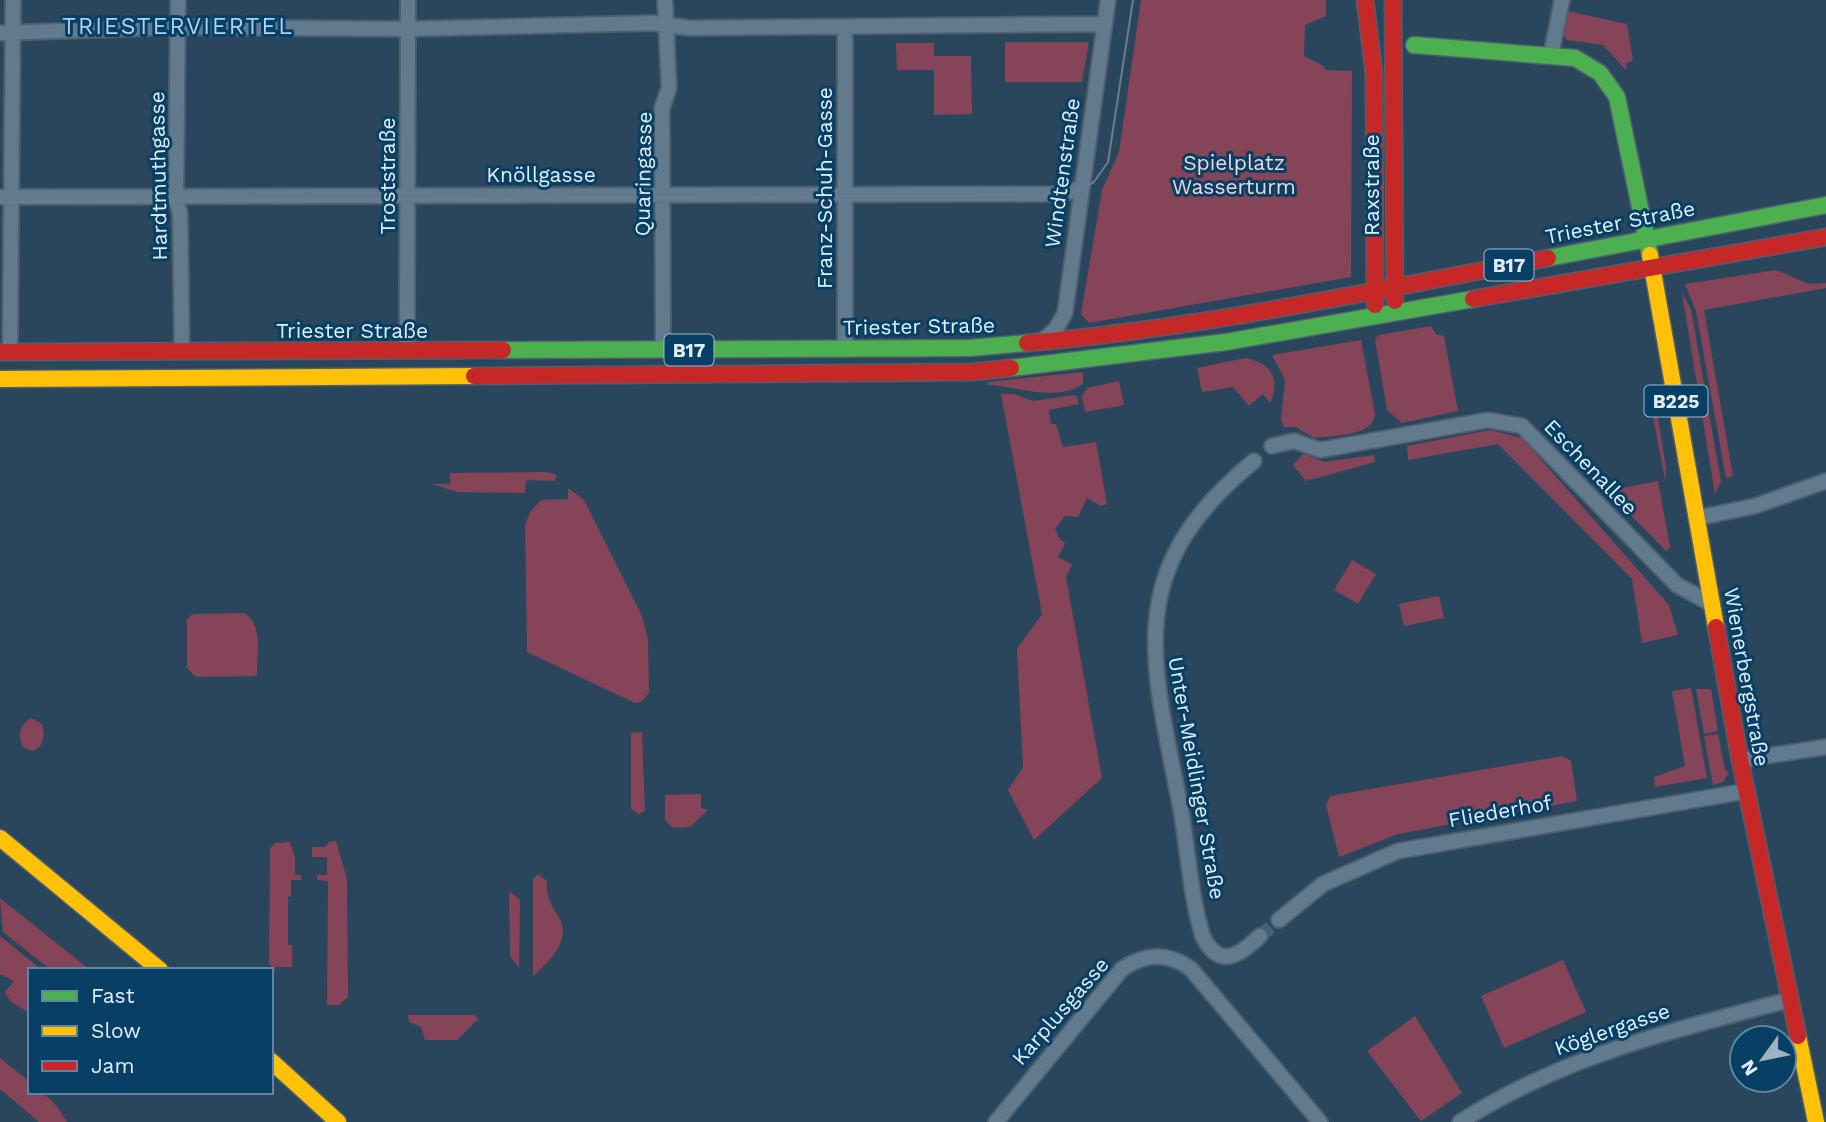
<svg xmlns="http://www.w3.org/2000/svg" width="1826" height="1122" viewBox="0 0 1826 1122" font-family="'Work Sans',sans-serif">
	<rect width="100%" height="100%" fill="#2a465c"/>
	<path fill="#864459" d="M 1141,0 L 1326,0 L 1326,16 L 1305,25 L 1304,56 L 1324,66 L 1325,70 L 1352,71 L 1351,277 L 1089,323 L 1081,314 L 1102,190 L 1119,152 Z
		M 1567,11 L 1627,24 L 1633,61 L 1626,63 L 1627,71 L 1603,45 L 1567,40 L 1562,34 Z
		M 1005,42 L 1089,42 L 1082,82 L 1005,82 Z
		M 896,43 L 934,43 L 934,56 L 971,56 L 972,114 L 934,115 L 934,70 L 897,70 Z
		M 1776,270 L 1809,284 L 1826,283 L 1826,288 L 1704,310 L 1733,476 L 1726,478 L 1696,311 L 1685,284 Z
		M 1682,293 L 1691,309 L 1721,482 L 1715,494 Z
		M 1431,326 L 1436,334 L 1444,336 L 1458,411 L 1402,423 L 1387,410 L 1375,339 L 1379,335 Z
		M 1361,340 L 1375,414 C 1373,437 1333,435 1314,438 L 1296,427 L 1284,427 L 1281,420 L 1285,380 L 1272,355 Z
		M 1245,358 C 1272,363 1281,379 1270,403 L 1263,394 L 1249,406 L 1233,387 L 1202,392 L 1197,368 Z
		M 1083,372 L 1083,384 C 1052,403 1020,386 987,385 L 987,382 Z
		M 1119,381 L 1124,405 L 1085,412 L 1082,396 L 1087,388 Z
		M 1653,387 L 1666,468 L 1665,480 L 1649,395 Z
		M 1001,394 L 1014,394 L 1033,401 L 1074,395 L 1077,397 L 1079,404 L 1049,410 L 1051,424 L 1056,424 L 1063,447 L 1096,442 L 1107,504 L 1101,506 L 1087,498 L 1078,517 L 1065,516 L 1055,529 L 1060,540 L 1065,543 L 1058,557 L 1072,565 L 1066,577 L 1102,778 L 1034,840 L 1008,790 L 1023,767 L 1017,649 L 1042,614 Z
		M 1490,430 L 1522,438 L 1669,605 L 1678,635 L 1642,643 L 1632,579 L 1498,444 L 1408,460 L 1407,446 Z
		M 1303,454 L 1324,462 L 1374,455 L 1375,462 L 1306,481 L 1293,465 Z
		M 547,472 L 557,475 L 554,481 L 526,480 L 525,493 L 457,492 L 432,484 L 450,484 L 450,473 Z
		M 1658,481 L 1670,547 L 1666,551 L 1607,491 Z
		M 568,488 L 584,500 L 642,616 L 648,639 L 649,693 L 641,702 L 635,703 L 527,652 L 525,526 L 530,512 L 541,500 L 568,499 Z
		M 1352,560 L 1376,574 L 1358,604 L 1334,590 Z
		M 1439,596 L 1444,618 L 1404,626 L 1399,604 Z
		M 244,613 C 263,624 257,653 257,674 L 254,676 L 196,677 L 187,668 L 187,619 L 193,614 Z
		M 1691,688 L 1707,778 L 1655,787 L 1654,777 L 1685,766 L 1672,691 Z
		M 1696,689 L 1711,689 L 1718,731 L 1704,734 Z
		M 31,718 L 42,724 C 46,737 43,748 32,751 L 23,747 C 17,734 20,725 31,718 Z
		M 637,732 L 642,733 L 645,811 L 639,814 L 631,809 L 631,733 Z
		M 1718,734 L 1725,770 L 1729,772 L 1723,782 L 1713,785 L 1704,736 Z
		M 1562,756 L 1571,761 L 1577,801 L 1398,834 L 1339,857 L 1326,805 L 1330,796 Z
		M 701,794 L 701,808 L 708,810 L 690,827 L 673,828 L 665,820 L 665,795 Z
		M 336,841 L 347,879 L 348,997 L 339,1005 L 327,1005 L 328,881 L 317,880 L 317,875 L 327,875 L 327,857 L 312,857 L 312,847 L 325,847 L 329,842 Z
		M 290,842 L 295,857 L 295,875 L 301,875 L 301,880 L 291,880 L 291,896 L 288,897 L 288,945 L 292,945 L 292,967 L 275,967 L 275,972 L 269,963 L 270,849 L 275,843 Z
		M 538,874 L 547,881 C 546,897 550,902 558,916 C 574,940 548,961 533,977 L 533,879 Z
		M 509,891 L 520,900 L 519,968 L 510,956 Z
		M 0,898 L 90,970 L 51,970 L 3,932 Z
		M 0,936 L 42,970 L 30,970 L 30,1013 L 10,1001 L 5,992 L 14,981 L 0,974 Z
		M 1563,960 L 1586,1012 L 1504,1048 L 1481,996 Z
		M 408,1015 L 474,1015 L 478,1019 L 457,1040 L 425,1040 L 421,1027 L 409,1022 Z
		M 1415,1016 L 1462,1093 L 1421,1121 L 1367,1051 Z
		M 0,1058 L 30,1082 L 30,1092 C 50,1092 57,1106 67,1122 L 39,1122 L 0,1089 Z"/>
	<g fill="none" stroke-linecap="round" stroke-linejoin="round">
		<path stroke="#455f74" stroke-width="14" stroke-dasharray="14 7" stroke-linecap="butt" d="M 1260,936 L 1279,920"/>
		<defs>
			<path id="street" d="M 178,0 L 176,201 L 180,213 L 182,351
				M 845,27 L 845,349
				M 0,33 L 178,27 L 407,29 L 654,23 L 689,28 L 1104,24
				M 1551,55 L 1562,0
				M 0,197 L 1062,194 L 1081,188
				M 1043,340 L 1056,329 L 1065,313 L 1108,0
				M 663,350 L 662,108 L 669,88 L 665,0
				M 407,351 L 408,0
				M 10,352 L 13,0
				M 1272,446 L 1294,441 L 1320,450 L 1488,420 L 1522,426 L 1677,585 L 1712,604
				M 1254,461 C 1122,569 1151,657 1180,805 C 1188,848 1190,896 1203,937 C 1220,970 1240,955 1260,936
				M 1697,518 L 1755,506 L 1826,481
				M 1740,760 L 1826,747
				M 1279,920 L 1323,884 L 1398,851 L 1747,791
				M 996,1122 L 1122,969 C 1146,953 1168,952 1191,969 L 1320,1122
				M 1460,1122 C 1565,1055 1669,1032 1788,1000"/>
			<path id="fast" d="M 1414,45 L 1575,58 L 1600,73 L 1617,97 L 1650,255
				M 1548,258 L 1826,205
				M 503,350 L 970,348 L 1027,343
				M 1011,368 L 1226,342 L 1473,299"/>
			<path id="slow" d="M 1650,255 L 1716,627
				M 0,379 L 474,376
				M 0,838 L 160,970
				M 1798,1036 L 1816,1122
				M 271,1061 L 338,1122"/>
			<path id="jam" d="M 1365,0 L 1374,73 L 1375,305
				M 1393,0 L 1395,301
				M 1473,299 L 1826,237
				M 1027,343 C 1199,328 1378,290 1548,258
				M 0,352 L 503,350
				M 474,376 L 972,372 L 1011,368
				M 1716,627 L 1740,760 L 1798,1036"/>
		</defs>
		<use href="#street" stroke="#4e606e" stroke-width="18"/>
		<use href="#fast" stroke="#4e606e" stroke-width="19"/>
		<use href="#slow" stroke="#4e606e" stroke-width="19"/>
		<use href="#jam" stroke="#4e606e" stroke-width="19"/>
		<use href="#street" stroke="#627a8d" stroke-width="14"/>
		<use href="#fast" stroke="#4caf50" stroke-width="16"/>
		<use href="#slow" stroke="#ffc107" stroke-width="16"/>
		<use href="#jam" stroke="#c62828" stroke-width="16"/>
		<path stroke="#6a7d8e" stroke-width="2" d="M 0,202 L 1070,195 L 1094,182 L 1108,162 L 1133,0"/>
	</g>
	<g text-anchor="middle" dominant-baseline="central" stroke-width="6" stroke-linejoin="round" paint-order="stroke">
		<g fill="#083f64" stroke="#a0bacd" stroke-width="2">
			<rect x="1484.5" y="249.5" width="49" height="31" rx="5"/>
			<rect x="664.5" y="334.5" width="49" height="31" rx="5"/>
			<rect x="1644.5" y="385.5" width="63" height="31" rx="5"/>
		</g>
		<g font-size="19" font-weight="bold" fill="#e1eefa">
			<text x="1509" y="265">B17</text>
			<text x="689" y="350">B17</text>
			<text x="1676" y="401">B225</text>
		</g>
		<g font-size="21" fill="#efd5d9" stroke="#083f64">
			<text x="1234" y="162">Spielplatz<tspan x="1234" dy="24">Wasserturm</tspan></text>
		</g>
		<g font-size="21" fill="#e1eefa" stroke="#083f64">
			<text transform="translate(1062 173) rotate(-82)">Windtenstraße</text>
			<text x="541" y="174">Knöllgasse</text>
			<text transform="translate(643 174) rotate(-89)">Quaringasse</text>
			<text transform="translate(158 176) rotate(-91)">Hardtmuthgasse</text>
			<text transform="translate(387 176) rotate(-90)">Troststraße</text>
			<text transform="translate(1371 185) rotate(-90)">Raxstraße</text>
			<text transform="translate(824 188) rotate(-90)">Franz-Schuh-Gasse</text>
			<text transform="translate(1620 222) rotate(-11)">Triester Straße</text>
			<text transform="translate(919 326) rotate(-1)">Triester Straße</text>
			<text x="352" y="330">Triester Straße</text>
			<text transform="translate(1591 467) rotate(46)">Eschenallee</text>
			<text transform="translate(1747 677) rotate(80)">Wienerbergstraße</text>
			<text transform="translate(1197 778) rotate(80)">Unter-Meidlinger Straße</text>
			<text transform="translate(1500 811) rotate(-10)">Fliederhof</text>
			<text transform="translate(1060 1011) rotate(-49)">Karplusgasse</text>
			<text transform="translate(1612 1029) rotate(-19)">Köglergasse</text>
		</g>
		<g font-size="23" letter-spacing="2" fill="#abd1f3" stroke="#083f64">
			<text x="178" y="26">TRIESTERVIERTEL</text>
		</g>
	</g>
	<rect x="28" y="968" width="245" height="126" fill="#083f64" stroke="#5f85a0" stroke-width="2"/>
	<rect x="42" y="991" width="35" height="10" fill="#4caf50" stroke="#5f85a0" stroke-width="2"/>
	<text x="91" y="1003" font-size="21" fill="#e1eefa">Fast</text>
	<rect x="42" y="1026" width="35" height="10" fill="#ffc107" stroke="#5f85a0" stroke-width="2"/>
	<text x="91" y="1038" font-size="21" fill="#e1eefa">Slow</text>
	<rect x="42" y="1061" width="35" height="10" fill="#c62828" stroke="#5f85a0" stroke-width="2"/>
	<text x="91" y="1073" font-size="21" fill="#e1eefa">Jam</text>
	<g transform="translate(1763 1059) rotate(237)"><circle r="33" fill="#083f64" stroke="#5f85a0" stroke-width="2"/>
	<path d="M0-5L12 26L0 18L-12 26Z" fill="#a1b3c3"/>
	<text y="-10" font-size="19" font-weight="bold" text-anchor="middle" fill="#e1eefa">N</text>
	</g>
</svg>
